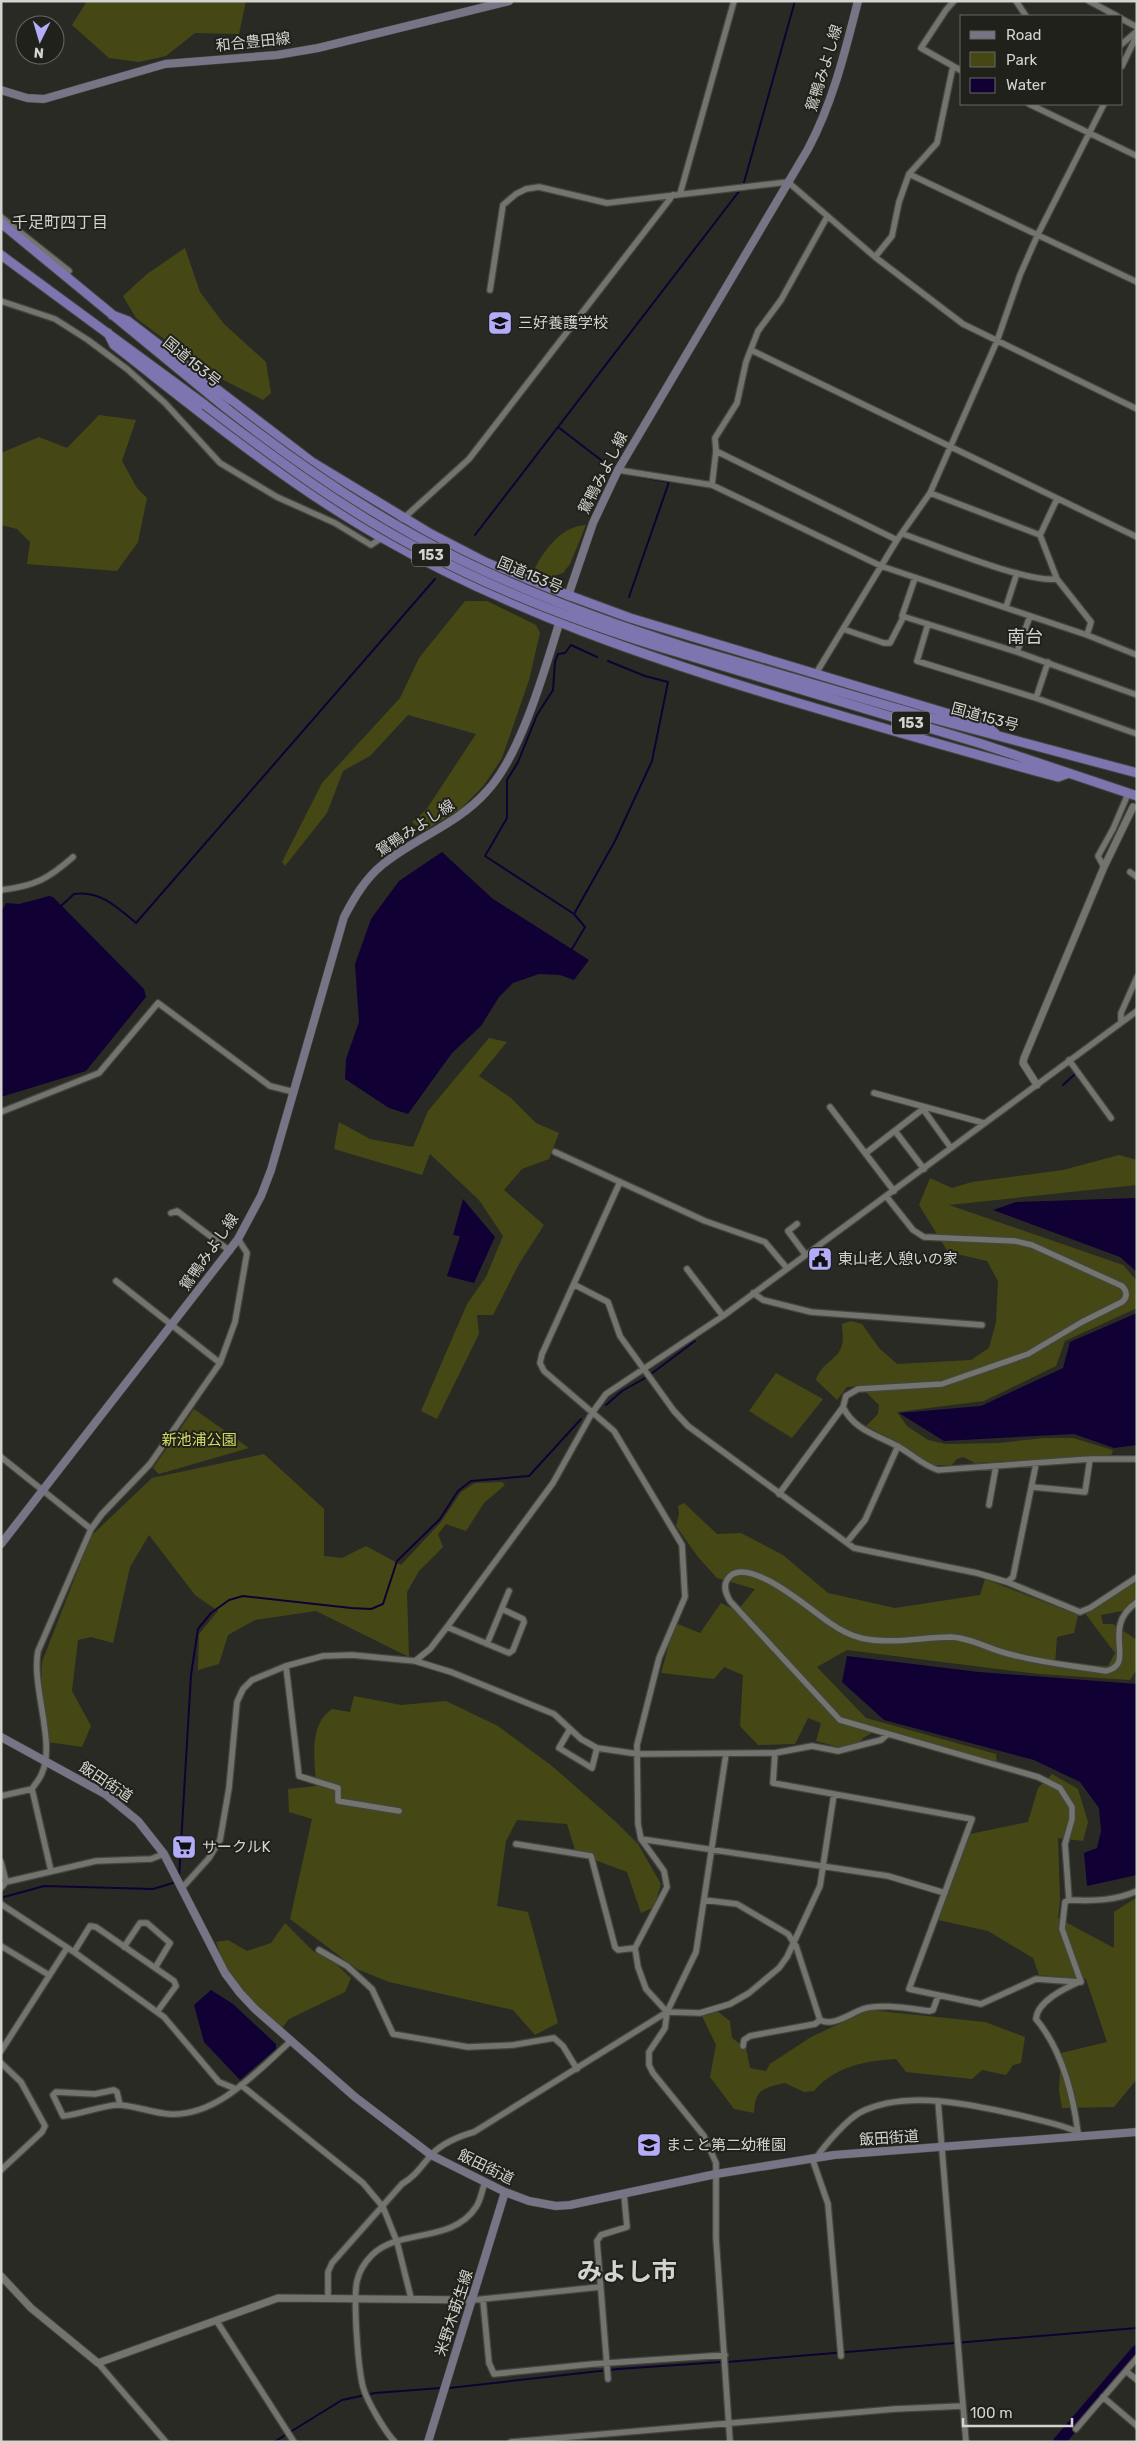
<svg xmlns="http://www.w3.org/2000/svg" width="1138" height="2443" viewBox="0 0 1138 2443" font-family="Rubik,'Noto Sans JP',sans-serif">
	<rect width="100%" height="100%" fill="#2a2a25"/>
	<path fill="#454815" d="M 87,1 L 246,1 L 239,34 L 195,33 L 166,56 L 139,62 L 109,58 L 72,25 Z
		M 185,248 L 200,292 L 224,324 L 266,362 L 271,393 L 263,400 L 208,372 L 136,318 L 123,296 L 147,274 Z
		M 99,415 L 136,420 L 122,461 L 137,488 L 147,498 L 138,542 L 117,571 L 27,564 L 30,542 L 17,529 L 1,525 L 1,453 L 39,437 L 67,448 Z
		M 586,525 L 570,564 L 563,573 L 551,577 L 535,568 C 545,549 562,526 586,525 Z
		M 465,601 L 487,601 L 536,625 L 540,633 L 529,680 L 502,758 L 484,785 L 461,809 L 424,831 L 412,822 L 426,810 L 476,734 L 408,715 L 370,756 L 343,771 L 327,813 L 285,866 L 282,862 L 322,783 L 400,698 L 419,658 Z
		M 489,1038 L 507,1042 L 479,1076 L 511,1098 L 536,1123 L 559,1133 L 549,1159 L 522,1169 L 504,1190 L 544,1225 L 519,1264 L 493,1315 L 477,1315 L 479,1334 L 437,1419 L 421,1411 L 467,1304 L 486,1277 L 503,1236 L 479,1200 L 430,1154 L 422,1175 L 334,1149 L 339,1122 L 370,1139 L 413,1147 L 428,1111 Z
		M 1119,1155 L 1137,1160 L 1137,1185 L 949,1205 L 1123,1265 L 1137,1281 L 1137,1308 L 1065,1341 L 1056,1366 L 984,1401 L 897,1412 L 907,1426 L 928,1440 L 946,1444 L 999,1443 L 1044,1438 L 1073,1438 L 1113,1450 L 1111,1456 L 975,1463 L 963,1457 L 957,1459 L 952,1465 L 932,1465 L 901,1444 L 866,1426 L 878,1414 L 879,1405 L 860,1386 L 847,1387 L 837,1400 L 816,1380 C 820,1364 839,1359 842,1345 C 844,1339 842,1331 842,1324 L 851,1321 L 862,1324 L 879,1348 L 897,1364 L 971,1360 L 989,1348 L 996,1322 L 998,1281 L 987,1261 L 948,1252 L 919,1205 L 930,1178 L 952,1188 L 972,1182 L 1063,1170 Z
		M 776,1373 L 823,1399 L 792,1438 L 749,1411 Z
		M 194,1409 L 249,1448 L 159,1474 L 153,1468 Z
		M 264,1454 L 324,1509 L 324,1556 L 342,1558 L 366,1546 L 401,1565 L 441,1522 L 461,1492 L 475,1483 L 502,1482 L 505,1485 L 484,1503 L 466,1531 L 446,1524 L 438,1534 L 443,1547 L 419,1571 L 407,1592 L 409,1657 L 316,1611 L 255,1620 L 228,1635 L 219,1664 L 198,1670 L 199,1634 L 218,1611 L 195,1595 L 149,1535 L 130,1567 L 113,1643 L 91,1637 L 78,1640 L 72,1691 L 91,1726 L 82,1747 L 48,1742 L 40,1720 L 42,1662 L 91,1536 L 152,1478 Z
		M 684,1503 L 717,1534 L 741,1533 L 783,1555 L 828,1593 L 895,1608 L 980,1595 L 985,1579 L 1078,1615 L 1074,1633 L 1057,1637 L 1055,1664 L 1108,1666 L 1115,1653 L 1084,1612 L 1137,1579 L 1137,1608 L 1101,1615 L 1103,1624 L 1113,1624 L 1137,1640 L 1137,1669 L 1130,1680 L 1039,1674 L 847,1650 L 817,1667 L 866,1718 L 996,1754 L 997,1762 L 879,1729 L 863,1738 L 853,1751 L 816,1741 L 821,1723 L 808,1718 L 795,1744 L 758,1745 L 740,1726 L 743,1675 L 724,1667 L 714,1679 L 661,1673 L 675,1623 L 700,1633 L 721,1603 L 737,1611 L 755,1589 L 717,1578 L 698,1557 L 676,1526 L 679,1514 L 678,1506 Z
		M 354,1696 L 401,1705 L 446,1701 L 498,1726 L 552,1766 L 616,1822 L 638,1844 L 661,1884 L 654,1907 L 641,1913 L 627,1872 L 576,1853 L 567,1824 L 517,1820 L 506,1841 L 497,1906 L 528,1912 L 558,2023 L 535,2035 L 513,2010 L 389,1982 L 357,1969 L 290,1919 L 312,1819 L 289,1812 L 288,1789 L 316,1786 C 315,1761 308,1725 332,1709 L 350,1712 Z
		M 1052,1774 L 1078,1789 L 1088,1822 L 1083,1841 L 1058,1838 L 1060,1900 L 1058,1918 L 1114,1948 L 1114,1912 L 1137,1897 L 1137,2079 L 1114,2107 L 1062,2108 L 1059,2090 L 1061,2053 L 1107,2042 L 1086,1979 L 1039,1975 L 1033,1958 L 988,1931 L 938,1920 L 970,1834 L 1028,1822 L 1038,1788 Z
		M 285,1923 L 313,1951 L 336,1964 L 351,1978 L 345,1992 L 289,2019 L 278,2033 C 245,2007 229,1980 216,1942 L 228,1940 L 247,1951 L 271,1943 Z
		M 869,2010 L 985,2022 L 1025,2037 L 1021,2063 L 1013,2065 L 1006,2075 L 982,2070 L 972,2079 L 906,2072 L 896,2059 C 865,2061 835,2066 814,2091 L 804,2092 L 785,2083 C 763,2088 755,2089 754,2113 L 734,2109 L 710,2077 L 716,2045 L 702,2016 L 717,2011 L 730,2021 L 732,2038 L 746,2048 L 750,2068 L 766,2071 L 770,2064 L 811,2037 Z"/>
	<path fill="#100034" d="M 442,852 L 493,899 L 589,960 L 574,980 L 560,975 L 539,974 L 513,983 L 499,997 L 481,1026 L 452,1053 L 408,1114 L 389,1108 L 345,1079 L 346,1059 L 359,1022 L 355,964 L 371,919 L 399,881 Z
		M 49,896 L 53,897 L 144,989 L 146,997 L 86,1071 L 1,1097 L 1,912 L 6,903 L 19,904 Z
		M 1137,1198 L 1137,1272 L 1120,1257 L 993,1210 L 1016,1202 Z
		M 463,1199 L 495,1237 L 474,1283 L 447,1276 L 460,1236 L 453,1235 Z
		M 1137,1313 L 1137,1445 L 1114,1448 L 1074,1434 L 944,1441 L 899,1413 L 981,1406 L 1063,1368 L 1070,1342 Z
		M 847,1656 L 979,1672 L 1137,1684 L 1137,1875 L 1087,1886 L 1084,1853 L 1097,1848 L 1101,1831 L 1099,1808 L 1080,1782 L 1034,1760 L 884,1720 L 842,1682 Z
		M 211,1990 L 233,2004 L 276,2044 L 276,2049 L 240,2080 L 204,2042 L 194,2005 Z"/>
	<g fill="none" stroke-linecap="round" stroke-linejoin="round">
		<path stroke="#100034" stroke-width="2" d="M 743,186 L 795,1
			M 558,427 L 614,470
			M 621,473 L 669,482 L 629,597
			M 475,535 L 740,190
			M 61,906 L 74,894 C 100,890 117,907 136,923 L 435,579
			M 574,914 L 485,856 L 507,818 L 507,780 L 518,762 L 537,715 L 553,690 L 555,662 L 558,654 L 565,653 L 571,645 L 597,657
			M 572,949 L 585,927 L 574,914 L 615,841 L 652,761 L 668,682 L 645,676 L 608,661
			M 1063,1085 L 1075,1074
			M 651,1374 L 695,1341
			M 606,1405 L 622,1391 L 647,1377
			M 179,1878 L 191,1675 L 198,1629 L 211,1613 L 229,1600 L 243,1596 L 351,1608 L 371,1609 L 383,1604 L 397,1561 L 440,1519 L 458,1491 L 471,1481 L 529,1476 L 581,1419
			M 4,1897 L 44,1886 L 153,1889 L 176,1882
			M 727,2362 L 1137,2328
			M 449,2388 L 618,2369 L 722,2362
			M 274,2442 L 342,2400 L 375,2393 L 441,2388"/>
		<path stroke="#100034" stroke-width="12" d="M 1059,2442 L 1137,2351"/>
		<defs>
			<path id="minor" d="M 1016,1 L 1026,16
				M 1089,1 L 1117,16
				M 1122,19 L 1137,27
				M 1122,44 L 1137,31
				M 953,66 L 921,48 L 946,10 L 954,1
				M 1122,66 L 1137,35
				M 1029,104 L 1137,156
				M 909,174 L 1137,282
				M 680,194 L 734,1
				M 1,217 L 69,271
				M 875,257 L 892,236 L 899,202 L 909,174 L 937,143 L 953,66 L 962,71
				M 490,290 L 503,205 L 516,194 L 526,189 L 539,187 L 607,203 L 788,182 L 875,257 L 963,324 L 1137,409
				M 1,301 L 55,319 L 88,340 L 127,369 L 165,403 L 220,463 L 277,497 L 335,523 L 371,545 L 383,537
				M 751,350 L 1137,537
				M 716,451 L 897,540
				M 618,470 L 712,485 L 881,566 L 1087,635 L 1137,655
				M 712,485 L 716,451 L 715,438 L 737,403 L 746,362 L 758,331 L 781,300 L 827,217
				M 930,493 L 1040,535
				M 1057,499 L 1040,535 L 1057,579 L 1091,622 L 1087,635
				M 395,526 L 469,459 L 673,195
				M 903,534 C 938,546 1026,583 1057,579
				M 915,578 L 902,616 L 1017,652 L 1137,695
				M 1006,607 L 1017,573
				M 928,624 L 917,661 L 1036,698 L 1137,734
				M 843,629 L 884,643 L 890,643 L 904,616
				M 1017,652 L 1030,616
				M 815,675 L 897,540 L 930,493 L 997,341 L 1020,275 L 1038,234 L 1104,104
				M 1036,698 L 1048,662
				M 1104,867 L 1098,856 L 1113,829 L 1128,794
				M 1130,872 L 1137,877
				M 1,890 C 35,886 48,879 73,857
				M 1121,1022 L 1121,1013 L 1137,977
				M 1069,1060 L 1111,1118
				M 874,1093 L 984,1123
				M 830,1107 L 894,1191
				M 925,1107 L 923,1109 L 951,1148
				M 1,1112 L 99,1073 L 158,1003 L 270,1086 L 294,1092
				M 895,1131 L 924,1169
				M 555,1152 L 705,1221 L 765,1242 L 786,1267
				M 866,1153 L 923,1109
				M 620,1182 L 542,1354 L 540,1363 L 544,1371 L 614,1431 L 682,1545 L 685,1597 L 659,1658 L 637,1745 L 638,1824 L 641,1839 L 664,1871 L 667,1887 L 635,1948 L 638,1967 L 646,1989 L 667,2012
				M 886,1196 L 913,1230 L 924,1237 L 1015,1241 L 1032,1245 L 1122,1286 C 1127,1291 1128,1297 1122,1302 L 1082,1322 L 1028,1354 L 942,1384 L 858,1389 L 846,1396 L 843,1407 C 854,1430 877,1435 897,1446 C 911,1453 922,1465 938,1470 L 1090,1459 L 1137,1459
				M 171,1213 L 177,1211 L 230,1251
				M 797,1224 L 788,1231 L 805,1254
				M 687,1269 L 723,1316
				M 116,1281 L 220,1363
				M 575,1285 L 608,1302 L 620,1336 L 674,1411 L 688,1426 L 854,1548 L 977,1573 L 1007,1582 L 1080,1612 L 1090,1608 L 1137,1577
				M 753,1293 L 763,1300 L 811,1312 L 982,1325
				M 1,1457 L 91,1529
				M 1032,1487 L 1085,1492 L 1090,1459
				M 779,1494 L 843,1407
				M 989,1505 L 996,1466
				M 847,1542 L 865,1520 L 898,1446
				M 1007,1582 L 1013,1577 L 1036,1464
				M 447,1627 L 509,1653 L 513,1650 L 524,1622 L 523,1619 L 502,1609
				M 487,1644 L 509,1591
				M 415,1661 L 430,1649 L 447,1627 L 553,1483 L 592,1413 L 606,1394 L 723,1316 L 1137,1011
				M 286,1666 L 299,1776 L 338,1788 L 338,1801 L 399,1811
				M 570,1729 L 559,1748 L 592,1768 L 597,1748
				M 775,1753 L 773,1783 L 972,1819 L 909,1989 L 981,2004 L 1036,1979 L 1081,1982
				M 726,1754 L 696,1952 L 667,2012 L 665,2028 L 649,2052 L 649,2065 L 653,2073 L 704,2136 L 716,2163 L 716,2238 L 730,2442
				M 1,1796 L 32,1789
				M 641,1839 L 888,1876 L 945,1893
				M 516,1844 L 591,1856 L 615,1947 L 618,1950 L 635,1948
				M 1,1862 L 6,1882
				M 51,1871 L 32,1789 C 35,1784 40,1779 42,1773 C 56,1743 31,1685 38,1651 L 91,1529 L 102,1514 L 150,1464 L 220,1363 L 235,1322 L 247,1253 L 238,1239
				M 1,1888 L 6,1882 L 96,1861 L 151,1859 L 164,1854
				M 182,1888 L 209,1858 L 220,1840 L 229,1788 L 237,1702 L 243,1689 L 252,1680 L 286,1666 L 323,1656 L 352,1655 L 415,1661 L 451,1672 L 554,1714 L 581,1739 L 597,1748 L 638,1754 L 775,1753 L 812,1746 L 838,1751 L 881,1740 L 888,1734
				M 704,1900 L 737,1904 L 788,1934 L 796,1946 L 820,2020 C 833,2027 851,2013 863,2009 C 879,2003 912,2009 929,2011 L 933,2010 L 938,1996
				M 1069,1900 C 1092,1901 1115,1901 1137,1891
				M 1,1904 L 74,1952 L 164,2017 L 219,2082 L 236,2089
				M 1,1946 L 49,1975
				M 124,1947 L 140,1923 L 147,1923 L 170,1943 L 155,1968
				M 319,1950 L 347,1966 L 372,1989 L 393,2034 L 468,2047 L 513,2045 L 554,2038 L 563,2046 L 577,2069
				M 74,1952 L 90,1926 L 96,1927 L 174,1981 L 176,1986 L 157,2012
				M 1081,1982 L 1062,1929 L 1065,1902 L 1069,1900 L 1065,1844 L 1072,1819 L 1072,1807 L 1060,1788 L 1038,1777 L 840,1720 L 730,1601 C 726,1594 723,1587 727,1580 C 744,1550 814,1613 830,1623 C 840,1630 849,1635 861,1638 C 890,1645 922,1637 951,1637 C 973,1638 992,1651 1013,1655 C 1043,1663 1075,1666 1106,1671 C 1138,1664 1099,1628 1137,1602
				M 743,2046 L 744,2040 L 750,2036 L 815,2024 L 820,2020
				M 1,2051 L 67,1948
				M 1,2063 L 21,2082 L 45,2126 L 42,2132 L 1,2170
				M 241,2085 L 363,2183 L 383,2207 L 397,2242 L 411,2298
				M 938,2101 L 966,2442
				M 120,2105 L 117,2092 L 114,2090 L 95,2094 L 56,2092 L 53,2095 L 63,2116 C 80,2115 105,2104 120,2105 C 136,2106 153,2113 169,2114 C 218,2117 258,2070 291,2041
				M 1078,2133 C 1073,2094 1062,2050 1036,2019 C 1037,2002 1065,1988 1079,1982
				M 812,2158 L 828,2204 L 841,2356
				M 816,2158 C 825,2145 847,2119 861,2112 C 907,2089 975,2105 1023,2116 C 1042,2121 1060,2124 1078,2132
				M 328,2298 L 328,2272 L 332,2263 L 402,2184 C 416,2176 422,2165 432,2154 C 443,2143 460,2136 474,2132 L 667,2012 L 700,2013 L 730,2004 L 749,1993 L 779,1968 L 787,1957 L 820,1886 L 834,1794
				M 473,2300 L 600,2287
				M 483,2300 L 489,2363 L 494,2374 L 593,2364 L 725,2355
				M 216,2320 L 294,2442
				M 98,2363 L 166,2442
				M 1126,2371 L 1137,2380
				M 608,2379 L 597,2241 L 601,2235 L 627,2227 L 624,2194
				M 1103,2397 L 1137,2426
				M 1076,2429 L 1137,2358
				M 395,2442 C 385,2432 367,2401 363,2387 C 358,2368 353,2299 357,2281 C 359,2272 365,2262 372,2255 C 399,2228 452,2244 476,2207 C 481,2200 482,2190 485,2182
				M 511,2442 L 895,2409 L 963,2406"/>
			<path id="tertiary" d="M 1037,1085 L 1023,1063 L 1024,1058 L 1104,867 L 1133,807
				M 1,2276 L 31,2308 L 98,2363 L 278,2298 L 473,2300"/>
			<path id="secondary" d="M 1,90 L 27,98 L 44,99 L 165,64 L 277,55 L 318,48 L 509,1
				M 567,599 L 593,523 L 618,470 L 808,149 C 833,102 845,52 858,1
				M 1,1544 L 238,1239 L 261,1196 L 271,1170 L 344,917 C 354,898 365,879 382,865 C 416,837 457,825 487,791 C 521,755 546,666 561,617
				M 1,1737 L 105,1794 L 138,1821 L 164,1854 L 225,1973 L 240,1993 L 255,2009 L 355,2097 L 431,2155 L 505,2192 L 529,2201 L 556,2206 L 570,2205 L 716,2174 L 834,2155 L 1137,2132
				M 428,2442 L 505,2192"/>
			<path id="trunk" d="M 1,223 L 226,408
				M 1,255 L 205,405
				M 112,315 L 128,321 L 312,462 L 431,534 L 485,562 L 527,580 L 630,618 L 986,725 L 996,734
				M 108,333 L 114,345 C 200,412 284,482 379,536 C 510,611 651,659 795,702 C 882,728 970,753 1058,777 L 1069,773
				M 686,647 L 920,715 L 1137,773
				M 683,654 L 982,744 L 1137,796"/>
		</defs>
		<use href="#minor" stroke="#444540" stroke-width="8"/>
		<use href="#tertiary" stroke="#444540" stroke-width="9"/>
		<use href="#secondary" stroke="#444540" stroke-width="9"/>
		<use href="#trunk" stroke="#444540" stroke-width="11"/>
		<use href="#minor" stroke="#74746e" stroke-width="5.5"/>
		<use href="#tertiary" stroke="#74746e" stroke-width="7"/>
		<use href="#secondary" stroke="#777486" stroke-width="8"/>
		<use href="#trunk" stroke="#7c75af" stroke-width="9"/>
		<defs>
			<path id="trunk-bridge" d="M 205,405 C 273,457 343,509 419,549 C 502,594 592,627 683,654
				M 226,408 C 286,455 350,500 417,537 C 502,584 593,618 686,647"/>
		</defs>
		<use href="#trunk-bridge" stroke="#444540" stroke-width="11" stroke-linecap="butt"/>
		<use href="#trunk-bridge" stroke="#7c75af" stroke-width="9"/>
	</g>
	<defs>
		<symbol id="school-square" viewBox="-11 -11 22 22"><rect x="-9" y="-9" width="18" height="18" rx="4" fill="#b3acf9" stroke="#20211b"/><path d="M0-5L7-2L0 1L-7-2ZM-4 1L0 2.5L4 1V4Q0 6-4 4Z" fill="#111"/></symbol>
		<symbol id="civic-square" viewBox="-11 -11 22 22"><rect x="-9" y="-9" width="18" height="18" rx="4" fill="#b3acf9" stroke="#20211b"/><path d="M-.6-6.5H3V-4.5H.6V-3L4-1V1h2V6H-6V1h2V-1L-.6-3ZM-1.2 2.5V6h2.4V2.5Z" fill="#111"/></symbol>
		<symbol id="supermarket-square" viewBox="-11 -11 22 22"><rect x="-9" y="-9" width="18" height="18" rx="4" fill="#b3acf9" stroke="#20211b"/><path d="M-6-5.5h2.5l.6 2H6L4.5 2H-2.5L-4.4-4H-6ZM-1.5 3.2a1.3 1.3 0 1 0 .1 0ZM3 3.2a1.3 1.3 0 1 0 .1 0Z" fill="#111"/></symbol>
	</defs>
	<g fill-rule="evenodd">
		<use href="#school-square" x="486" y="309" width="28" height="28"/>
		<use href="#civic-square" x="806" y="1245" width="28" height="28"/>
		<use href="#supermarket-square" x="170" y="1833" width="28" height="28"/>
		<use href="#school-square" x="635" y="2131" width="28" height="28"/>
	</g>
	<g text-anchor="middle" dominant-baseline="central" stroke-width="4" stroke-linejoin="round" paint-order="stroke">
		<g fill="#20211b" stroke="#9d9e99" stroke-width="1">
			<rect x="412" y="543.5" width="38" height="23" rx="4"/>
			<rect x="892" y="711.5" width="38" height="23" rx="4"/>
		</g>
		<g font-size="14" font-weight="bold" fill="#d3d3cf">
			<text x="431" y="555">153</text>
			<text x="911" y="723">153</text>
		</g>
		<g font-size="15" fill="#d3d3cf" stroke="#20211b">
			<text transform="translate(253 42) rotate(-6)">和合豊田線</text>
			<text transform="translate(824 68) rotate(-73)">鴛鴨みよし線</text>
			<text transform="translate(192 362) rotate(39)">国道153号</text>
			<text transform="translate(603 473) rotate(-63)">鴛鴨みよし線</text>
			<text transform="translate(530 575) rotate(23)">国道153号</text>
			<text transform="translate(985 717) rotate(15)">国道153号</text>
			<text transform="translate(415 828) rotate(-33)">鴛鴨みよし線</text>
			<text transform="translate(209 1252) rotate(-55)">鴛鴨みよし線</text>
			<text transform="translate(106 1782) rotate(33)">飯田街道</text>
			<text transform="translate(889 2138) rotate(-4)">飯田街道</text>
			<text transform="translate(486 2167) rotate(26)">飯田街道</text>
			<text transform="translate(454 2313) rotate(-72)">米野木莇生線</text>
		</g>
		<g font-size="15" fill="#d3d3cf" stroke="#20211b" text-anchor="start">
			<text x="518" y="323">三好養護学校</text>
			<text x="838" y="1259">東山老人憩いの家</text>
			<text x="202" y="1847">サークルK</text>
			<text x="666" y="2145">まこと第二幼稚園</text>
		</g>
		<g font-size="15" fill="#d4dc60" stroke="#20211b">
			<text x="199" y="1440">新池浦公園</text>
		</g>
		<g font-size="16" fill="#d3d3cf" stroke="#20211b">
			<text x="60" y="222">千足町四丁目</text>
		</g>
		<g font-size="18" fill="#d3d3cf" stroke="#20211b">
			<text x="1025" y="637">南台</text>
		</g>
		<g font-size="25" font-weight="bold" fill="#d3d3cf" stroke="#20211b">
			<text x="627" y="2271">みよし市</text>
		</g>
	</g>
	<rect width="1138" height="2443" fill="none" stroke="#d3d3cf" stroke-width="5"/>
	<rect x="960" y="15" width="162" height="90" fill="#20211b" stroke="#686863"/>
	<rect x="970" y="31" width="25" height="8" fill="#777486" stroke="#686863"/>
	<text x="1006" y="40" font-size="15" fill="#d3d3cf">Road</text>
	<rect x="970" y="52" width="25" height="15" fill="#454815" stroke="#686863"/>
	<text x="1006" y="65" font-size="15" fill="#d3d3cf">Park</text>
	<rect x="970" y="78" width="25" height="15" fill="#100034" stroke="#686863"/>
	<text x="1006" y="90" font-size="15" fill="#d3d3cf">Water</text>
	<g transform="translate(40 40) rotate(185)"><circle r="24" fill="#20211b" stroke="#686863"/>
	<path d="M0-4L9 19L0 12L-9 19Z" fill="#b3acf9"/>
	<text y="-8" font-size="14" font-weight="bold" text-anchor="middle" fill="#d3d3cf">N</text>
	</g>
	<path d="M963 2418v8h109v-8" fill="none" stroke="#d3d3cf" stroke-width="2.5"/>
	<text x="970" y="2418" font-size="15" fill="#d3d3cf" stroke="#20211b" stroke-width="4" paint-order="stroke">100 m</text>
</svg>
